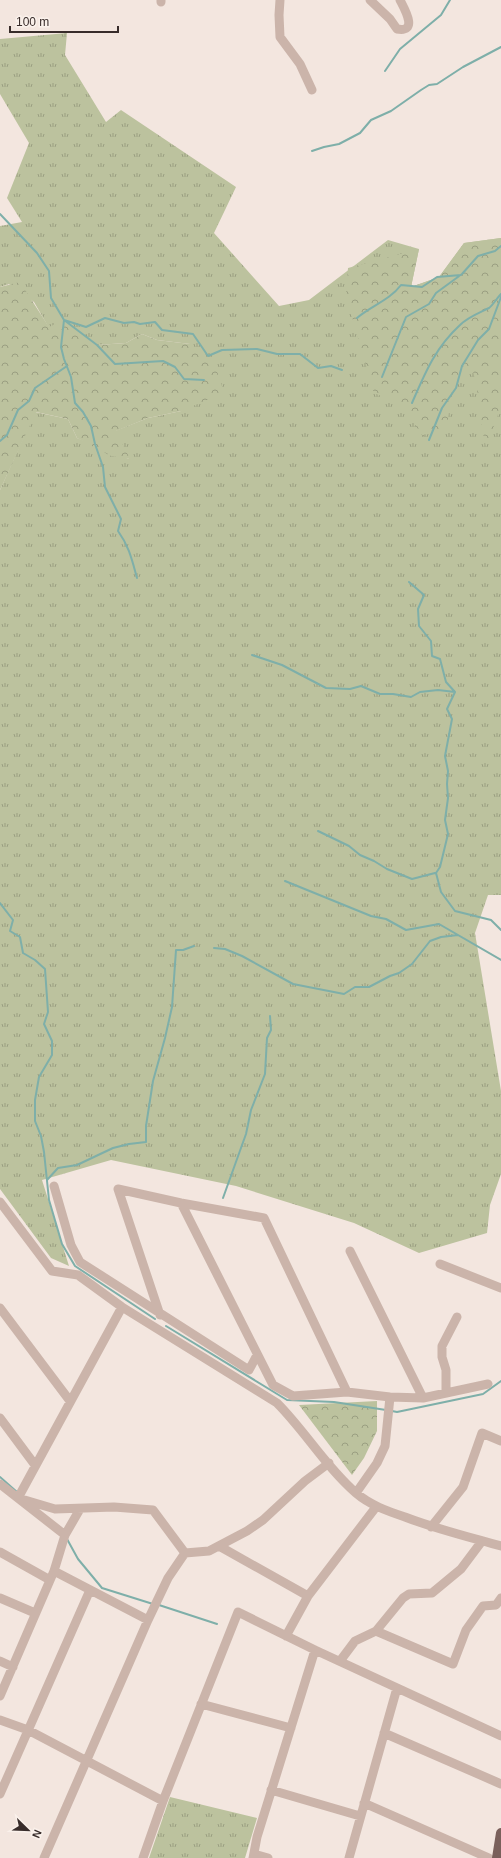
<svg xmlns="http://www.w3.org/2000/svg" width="501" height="1858" viewBox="0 0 501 1858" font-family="Arial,sans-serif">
	<defs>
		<pattern id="grass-tufts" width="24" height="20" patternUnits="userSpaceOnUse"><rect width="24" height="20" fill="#bcc29e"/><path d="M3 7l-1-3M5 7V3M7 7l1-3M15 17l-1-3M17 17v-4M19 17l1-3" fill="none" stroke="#9a9e81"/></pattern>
		<pattern id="forest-crowns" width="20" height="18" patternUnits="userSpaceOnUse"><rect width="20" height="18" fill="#bcc29e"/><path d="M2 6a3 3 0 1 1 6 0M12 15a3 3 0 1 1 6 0" fill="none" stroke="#9a9e81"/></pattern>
	</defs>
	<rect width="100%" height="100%" fill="#f3e6df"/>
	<path fill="url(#grass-tufts)" d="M 67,33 L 65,55 L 106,122 L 121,110 L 236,187 L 214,233 L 279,306 L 309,300 L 388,240 L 419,249 L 411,287 L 439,277 L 464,243 L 501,238 L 501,895 L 488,895 L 475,933 L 501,1091 L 501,1174 L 490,1205 L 487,1233 L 419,1253 L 354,1223 L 236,1186 L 111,1160 L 42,1180 L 69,1266 L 51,1258 L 0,1189 L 0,490 L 35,412 L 68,419 L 77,438 L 129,459 L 115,431 L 148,418 L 181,411 L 190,344 L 157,340 L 142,334 L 126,343 L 97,345 L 87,338 L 49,328 L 34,302 L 9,284 L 0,287 L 0,226 L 22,222 L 7,198 L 29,143 L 0,94 L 0,39 Z
		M 170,1797 L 257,1818 L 245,1858 L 149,1858 Z"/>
	<path fill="url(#forest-crowns)" d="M 501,238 L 501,401 L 497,418 L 486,446 C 479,421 480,396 473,371 L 462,366 L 452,390 L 447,426 L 423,436 L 400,404 L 374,393 L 346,296 L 348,268 L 419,249 L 411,287 L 439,277 L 464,243 Z
		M 20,282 L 49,327 L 64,320 L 97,345 L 126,343 L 142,334 L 157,340 L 190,344 L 217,371 L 224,393 L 181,411 L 148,418 L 116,431 L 130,459 L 111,456 L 77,438 L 68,419 L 36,412 L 0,490 L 0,287 Z
		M 377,1401 L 377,1431 L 364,1458 L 352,1475 L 299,1405 Z"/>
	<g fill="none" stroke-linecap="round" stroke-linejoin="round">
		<path stroke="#7eafa9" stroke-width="2" d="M 385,71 L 400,49 L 441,15 L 450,0
			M 312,151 L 324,147 L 339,144 L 360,133 L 371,120 L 391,111 L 421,90 L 429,85 L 437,84 L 463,67 L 501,47
			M 0,214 L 37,253 L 49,271 L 51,298 L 64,320 L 97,345 L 115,364 L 163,361 L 175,367 L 184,379 L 204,380
			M 357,318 C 371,306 390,300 401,285 L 422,287 L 437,277 L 461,275
			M 64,320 L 86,327 L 105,318 L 124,323 L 134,322 L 140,324 L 155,322 L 162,330 L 193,334 L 208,356 L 222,350 L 257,349 L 277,354 L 300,354 L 318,368 L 331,366 L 342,370
			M 64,320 L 61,347 L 64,359 L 71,377 L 75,403 L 83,412 L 91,426 L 95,444 L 103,467 L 105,487 L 121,519 L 118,531 C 129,546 132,560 137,578
			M 382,377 L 406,317 L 429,304 L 436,293 L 462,274 L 478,256 L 495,251 L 501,246
			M 412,403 C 425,373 435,348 460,325 C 468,317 479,313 489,308 C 493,305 497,298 501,294
			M 429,440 L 442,408 L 456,388 L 462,366 L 478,340 L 489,329 L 501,297
			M 0,441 L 7,435 L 18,410 L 29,401 L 35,388 L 67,366
			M 409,582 L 424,595 L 418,609 L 419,626 L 431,641 L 432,656 L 440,659 L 446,682 L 455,692 L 447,709 L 452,719 L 445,756 L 448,771 L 447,784 L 448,798 L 445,820 L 448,834 L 440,867 L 436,873 L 441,892 L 455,911 L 491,920 L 501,930
			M 252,655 L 282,665 L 326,688 L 350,689 L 361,686 L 380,694 L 393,694 L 411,697 L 420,692 L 438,690 L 455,692
			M 318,831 L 349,846 L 360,855 L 374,861 L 387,869 L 412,879 L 435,873
			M 285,881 L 371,916 L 386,919 L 406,930 L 439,924 L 501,960
			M 0,903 L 13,920 L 10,931 L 20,937 L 23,953 L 35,960 L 45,969 L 48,1012 L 44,1024 L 52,1041 L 52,1055 L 39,1077 L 35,1100 L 35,1121 L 41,1136 L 44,1152 L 49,1200 L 62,1244 L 75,1266 L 155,1319
			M 214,948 L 225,949 L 242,956 L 293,984 L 344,994 L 355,987 L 369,987 L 390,976 L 399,973 L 412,964 L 430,941 L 441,937 L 458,935
			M 47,1180 L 58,1168 L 77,1165 L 113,1148 L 129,1144 L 146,1142 L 146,1126 L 153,1081 L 165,1038 L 172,1007 L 176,950 L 183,950 L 194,946
			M 223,1198 L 246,1134 L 251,1110 L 265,1074 L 267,1038 L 271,1030 L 270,1016
			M 166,1326 L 287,1400 L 334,1402 L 386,1410
			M 392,1411 L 397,1412 L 483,1394 L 501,1381
			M 0,1477 L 17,1492
			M 67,1539 L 78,1559 L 102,1588 L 153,1604
			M 159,1605 L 217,1624"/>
		<path stroke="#cbb4aa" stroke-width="9" d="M 161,0 L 161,2
			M 280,0 L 279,15 L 280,37 L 300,64 L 312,90
			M 370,0 L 390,19 L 397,29 C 419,33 404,8 400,0
			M 54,1186 L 71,1245 L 80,1262 L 249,1370 L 257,1355
			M 118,1189 L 181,1203 L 264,1218 L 347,1392 L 390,1397 L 423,1398 L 488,1384
			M 118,1189 L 160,1315
			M 0,1202 L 52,1271 L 78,1275 L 122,1307 L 277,1403 C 305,1431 326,1467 356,1493 C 370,1505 387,1511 405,1517 C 436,1529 469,1537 501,1546
			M 181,1203 L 273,1385 L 293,1396 L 347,1392
			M 350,1251 L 423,1398
			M 440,1264 L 501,1288
			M 122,1307 L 18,1498 L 55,1509 L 114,1507 L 153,1510 L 185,1553
			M 0,1308 L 70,1401
			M 446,1393 L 446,1370 L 442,1357 L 442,1346 L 457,1317
			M 0,1418 L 35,1465
			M 0,1484 L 65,1535
			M 356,1493 L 377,1463 L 385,1446 L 390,1397
			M 431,1527 L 463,1487 L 482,1433 L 501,1441
			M 219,1546 L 308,1596
			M 0,1552 L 50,1580
			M 54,1571 L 148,1620
			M 0,1598 L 35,1613
			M 376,1631 L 453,1664 L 466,1630 L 483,1606 L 496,1605 L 501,1598
			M 286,1636 L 308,1596 L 376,1507
			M 315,1650 L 501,1736
			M 0,1661 L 13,1667
			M 340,1661 L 355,1641 L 376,1631 L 403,1598 L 409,1594 L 432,1593 L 461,1569 L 482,1541
			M 0,1696 L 54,1571 L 65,1535 L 80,1509
			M 201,1704 L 291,1728
			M 0,1720 L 28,1730 L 163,1801
			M 384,1733 L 501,1784
			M 271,1790 L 360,1816
			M 0,1794 L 90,1590
			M 364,1803 L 489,1858
			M 254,1854 L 268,1858
			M 44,1858 L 148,1620 L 168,1578 L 185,1553 L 209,1551 L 247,1531 L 263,1520 L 305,1481 L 329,1463
			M 143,1858 L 163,1801 L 238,1612 L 315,1650 L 257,1837 L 253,1858
			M 349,1858 L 397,1688"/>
		<path stroke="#7a605b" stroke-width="10" d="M 497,1858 L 501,1833"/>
	</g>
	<g transform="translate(28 1830) rotate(113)" stroke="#faf1eb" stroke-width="3" paint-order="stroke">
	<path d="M0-3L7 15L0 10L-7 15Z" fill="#382c2a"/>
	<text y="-6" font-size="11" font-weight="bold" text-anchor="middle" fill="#382c2a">N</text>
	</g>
	<path d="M10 26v6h108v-6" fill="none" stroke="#382c2a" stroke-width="2"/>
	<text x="16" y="26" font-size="12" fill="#382c2a" stroke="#faf1eb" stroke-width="3" paint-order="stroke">100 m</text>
</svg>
